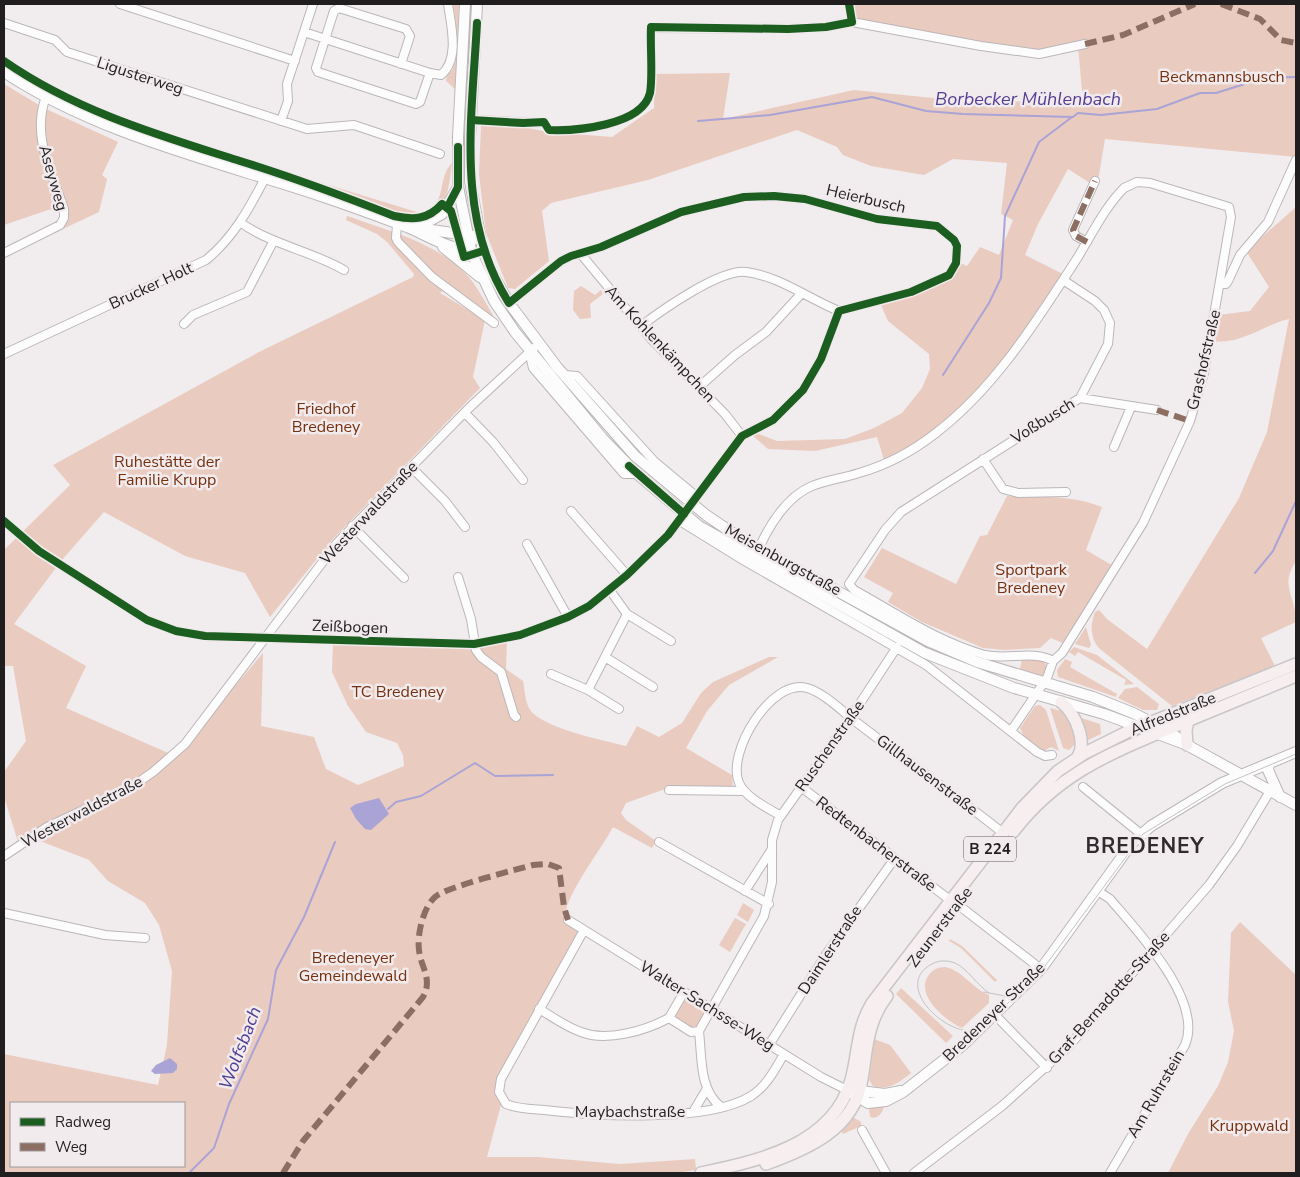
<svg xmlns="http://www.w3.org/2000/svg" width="1300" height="1177" viewBox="0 0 1300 1177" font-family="'Nunito Sans',sans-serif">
	<rect width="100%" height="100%" fill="#f1ecee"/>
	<path fill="#eacbc0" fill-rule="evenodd" d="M 453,4 L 459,4 L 455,89 L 446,81 C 446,74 451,73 453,68 C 460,52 456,20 453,4 Z
		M 851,4 L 1296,4 L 1296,157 L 1105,139 L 1098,181 L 1093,185 L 1068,169 L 1038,224 L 1025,255 L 1065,275 L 1006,360 L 948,423 L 885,463 L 877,437 L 815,451 L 768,449 L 752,435 L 756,433 L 777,441 L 845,439 L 874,428 L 902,413 L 922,388 L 930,369 L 929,354 L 888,321 L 880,303 L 950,276 L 958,262 L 967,266 L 980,247 L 999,255 L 1013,220 L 1001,214 L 1007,163 L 953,159 L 924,175 L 871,166 L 843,155 L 837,147 L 797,130 L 648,180 L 551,203 L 542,211 L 549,261 L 515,289 L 508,288 L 486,233 L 479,174 L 481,126 L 517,126 L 548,132 L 612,137 L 654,108 L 655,74 L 730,73 L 723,119 L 854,90 L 973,102 L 1083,101 L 1078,46 L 1040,50 L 981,44 L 859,20 L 853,12 Z
		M 4,84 L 39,105 L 40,148 L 62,208 L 48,210 L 4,225 Z
		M 44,108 L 118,142 L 102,175 L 107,179 L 99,212 L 63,229 L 68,214 L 50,165 L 44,140 Z
		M 452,163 C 450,175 450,191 443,201 C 438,209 427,216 418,218 C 397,221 329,190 309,179 L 420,213 C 449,207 436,178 452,163 Z
		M 1296,207 L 1296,561 C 1279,587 1296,594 1296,622 L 1261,638 L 1275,666 L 1172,706 L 1100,649 C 1090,639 1090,625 1095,612 L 1099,610 L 1107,619 L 1147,649 L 1239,498 L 1267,432 L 1289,319 C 1263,325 1241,345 1213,341 L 1218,315 L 1250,311 L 1269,287 L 1246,251 Z
		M 347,216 C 389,231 443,244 472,281 C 480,292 487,305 494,317 L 447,287 L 440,293 L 485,320 L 473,377 L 480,388 L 333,539 L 270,617 L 245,573 L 185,556 L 104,512 L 61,561 L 14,624 L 86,666 L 66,708 L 175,756 L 263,653 L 261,726 L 314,737 L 326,769 L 358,785 L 404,766 L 403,755 L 397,743 L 366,732 L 348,706 L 332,672 L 333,642 L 408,643 L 507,639 L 506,669 L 523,681 C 525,691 525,704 531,711 C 544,728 605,741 626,746 L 637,726 L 659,737 L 682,723 L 701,693 L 713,682 L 769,657 L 778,657 L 729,685 L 707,711 L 686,748 L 732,775 L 733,789 L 668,788 L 626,803 L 621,813 L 626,820 L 656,841 L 652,848 L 613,827 C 604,845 562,900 566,916 C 567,923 578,927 583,931 L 500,1078 L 502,1101 L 487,1157 L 537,1157 L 620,1164 L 695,1159 L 696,1170 L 675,1173 L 4,1173 L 4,1054 L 158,1085 L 167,1045 L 172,971 L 159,925 L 145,903 L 108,881 L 89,860 L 35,839 L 98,809 L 57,824 L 20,848 L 4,797 L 4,772 L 26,741 L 13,666 L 4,666 L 4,550 L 70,485 L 53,465 L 259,352 L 413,277 L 414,274 L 387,242 L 377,234 L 346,220 ZM 11,1103 L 184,1103 L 184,1166 L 11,1166 Z
		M 581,286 L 595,295 L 601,290 L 603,294 L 590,304 L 591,318 L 580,319 L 573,310 L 574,291 Z
		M 1007,496 C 1038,497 1073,495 1102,507 L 1086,550 L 1115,567 L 1067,645 L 1051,638 L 1040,648 L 1004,650 L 983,648 L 922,622 L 888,602 L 893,593 L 864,577 L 882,548 L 956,584 L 980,536 L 987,535 Z
		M 1086,627 L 1091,645 L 1089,648 L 1075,644 Z
		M 1074,647 L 1097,655 L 1134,684 L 1124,685 L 1126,680 L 1078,652 L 1075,656 L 1069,652 Z
		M 1037,658 L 1045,663 L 1047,669 C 1042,681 1029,675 1019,672 L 1022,660 Z
		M 1065,659 L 1072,662 L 1070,667 L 1117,694 L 1116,697 L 1058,677 L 1057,670 Z
		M 1137,687 L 1159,704 L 1157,710 L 1143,710 L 1118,698 L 1125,689 Z
		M 1040,705 L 1046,710 L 1059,751 L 1051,747 L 1042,752 L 1025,739 L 1020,728 L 1035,706 Z
		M 1050,708 L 1065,712 L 1072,726 L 1076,743 L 1069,750 L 1063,748 Z
		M 1075,716 L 1100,724 L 1101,734 L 1084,742 Z
		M 743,903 L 754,910 L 748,922 L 737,915 Z
		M 735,918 L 746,924 L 730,952 L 719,945 Z
		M 1240,922 L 1296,975 L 1296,1173 L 1168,1173 L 1188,1134 L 1218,1086 L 1228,1062 L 1234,1031 L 1228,1002 L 1231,933 Z
		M 950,939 L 962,946 L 997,980 L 995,982 L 961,948 L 949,941 Z
		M 945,967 C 962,970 973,989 989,995 L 989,1003 L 962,1028 C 946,1021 915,996 928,976 C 932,970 938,967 945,967 Z
		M 901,988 L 953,1036 L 946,1043 L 896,994 Z
		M 683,999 L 707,1014 L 699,1026 L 690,1027 L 676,1017 L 675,1012 Z
		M 874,1039 L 890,1045 L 911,1073 C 900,1082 888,1091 873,1086 L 869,1080 Z
		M 884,1106 C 883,1112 878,1120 870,1117 L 869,1107 Z
		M 851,1116 L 861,1122 L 861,1126 L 843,1134 L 841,1131 Z"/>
	<path fill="#aaa3d6" d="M 379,798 L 389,814 L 371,830 L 365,829 L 356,819 L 350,808 L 356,804 Z
		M 170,1058 L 177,1064 L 177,1069 L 173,1073 L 155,1074 L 151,1071 L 156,1065 Z"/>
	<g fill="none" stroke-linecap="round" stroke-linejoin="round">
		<path stroke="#aaa3d6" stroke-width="2" d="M 698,121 L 770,115 L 872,97 L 926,111 L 963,114 L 1073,117 L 1078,113 L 1101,115 L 1157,109 L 1200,93 L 1216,93 L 1264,78 L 1296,77
			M 943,375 L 989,303 L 1001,278 L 1005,216 L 1039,142 L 1072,117
			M 1255,573 L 1273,551 L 1296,501
			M 388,809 L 396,802 L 421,796 L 475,763 L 495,776 L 553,775
			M 189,1173 L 214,1148 L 229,1104 L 268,1019 L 276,970 L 304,917 L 335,842"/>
		<defs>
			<path id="street" d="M 120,4 L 295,61
				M 849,4 L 852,22
				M 4,23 L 55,40 L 67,52 L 307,129 L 354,125 L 440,154
				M 656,28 L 788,29 L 826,27 L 852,22 L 981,46 L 1039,54 L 1085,44
				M 304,32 L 430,73 L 441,75 C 460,59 451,25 448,4
				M 401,64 L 410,36 L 406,29 L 339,8 L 334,11 L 316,68 L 318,72 L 416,104 L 420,102 L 430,73
				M 479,120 L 531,123 L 544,122
				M 281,121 L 288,101 L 287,84 L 313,4
				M 241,223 C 273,245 311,251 344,270
				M 397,224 L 396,238 L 398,242 L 432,277 L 494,323
				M 1087,242 L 1076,236 L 1073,230 L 1095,181
				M 4,253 L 60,225 L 64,218 L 64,209 C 52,173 31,135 46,97
				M 580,253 L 652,340 L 725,414 L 742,436
				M 1220,283 L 1226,284 L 1228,281 L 1240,255 L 1268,222 L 1296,160
				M 184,324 L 193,315 L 247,292 L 273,242
				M 641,326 C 662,310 720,269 746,272 C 779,276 809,299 839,311
				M 529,351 L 533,368 L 624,474 L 637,474
				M 4,354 L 206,260 C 233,238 249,209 265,178
				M 565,375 L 577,376 L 654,461 L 696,496
				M 699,387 L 735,355 L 766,332 L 801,294
				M 1080,398 L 1157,410
				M 465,413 L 493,442 L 523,480
				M 1114,447 L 1131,407
				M 983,459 L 1003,489 L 1018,493 L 1066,492
				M 411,467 L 445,501 L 465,527
				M 571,511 L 627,575
				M 4,521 L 39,551 L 147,620 L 176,631 L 205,636 L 474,644 L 520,635 L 568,617 L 589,606 L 627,575 L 668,535 L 742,436 L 773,420 L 803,390 L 821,359 L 839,311 L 911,292 L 949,275 L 956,263 L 957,246 L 954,240 L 937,226 L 877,219 L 805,199 L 774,196 L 744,197 L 681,212 L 601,247 L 571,256 L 561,261 L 509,303
				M 680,521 L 743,560 L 926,665 L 1037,752 L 1045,756 L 1052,755
				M 352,526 L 404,578
				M 527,544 L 568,617
				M 759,548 C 770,524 786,497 812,486 C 827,480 844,478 859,473 C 887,465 913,451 936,433 C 996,387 1037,320 1078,257 C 1092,234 1105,207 1124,188 L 1137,182 L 1150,183 L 1229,207 L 1231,217 L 1204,373 L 1190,421 L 1143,523 L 1062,653 L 1053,661 L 1047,678 L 1011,731
				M 458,577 L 471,619 L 476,650 L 481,657 L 501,672 L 514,715 L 516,717
				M 609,589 L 627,614 L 671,641
				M 605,657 L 653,687
				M 1053,661 C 1033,650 1008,660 985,655 C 938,642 896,613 854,590 L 849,584 L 885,530 L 901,512 L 1080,398 L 1108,344 L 1110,323 L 1104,310 L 1095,301 L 1063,280
				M 551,674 L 588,690 L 619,709
				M 588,690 L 627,614
				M 801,787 L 950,900
				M 1083,787 L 1141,834
				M 669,790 L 744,791
				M 781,816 C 768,808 746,798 739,783 C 726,753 771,678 807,688 C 822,692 839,708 851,718 C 901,757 953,793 1003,833
				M 659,842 L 769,904
				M 4,856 L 47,827 L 130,788 L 153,772 L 185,744 L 337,543 L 469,408 L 534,348
				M 745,891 L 772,849
				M 1098,891 L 1110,899 C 1137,931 1204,1000 1185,1045 L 1110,1173
				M 957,904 L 1041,969
				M 4,913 L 105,935 L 145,938
				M 568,920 L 821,1077 L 847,1090
				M 584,930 L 501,1079 L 499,1092 L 506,1104 C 518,1109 532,1109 544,1110 C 595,1116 708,1123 751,1096 C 767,1086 775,1069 784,1054
				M 684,992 L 669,1018 L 691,1032 L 699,1031 L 764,916 L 772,882 L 772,840 L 778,820 L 851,717 L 897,647
				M 539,1009 C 553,1017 566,1027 581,1032 C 606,1042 645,1031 669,1018
				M 995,1015 L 1047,1068
				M 699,1031 C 702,1057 699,1090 721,1107
				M 769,1045 L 827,953 L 895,858
				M 693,1112 L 706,1090
				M 862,1130 L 886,1173
				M 914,1173 L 1002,1106 L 1068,1047 L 1209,885 L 1237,846 L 1270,791"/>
			<path id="secondary" d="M 465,4 L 458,137 L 458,187 L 472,254 L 494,301 L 515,332 L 603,439 L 637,474 L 699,526 L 925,653 L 1014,688 L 1104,714 L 1182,743
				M 477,4 L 470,138 L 470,181 L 483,251 L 492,273 L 509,303 L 557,367 L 635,456 L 706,515 L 737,536 L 930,642 L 977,662 L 1093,697 L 1133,713 L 1167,730 L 1187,745 L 1296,805
				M 4,72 C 98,134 212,160 318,195 C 348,205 378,216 407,227 C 424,234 438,243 456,248 L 474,239
				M 411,227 L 473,236
				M 419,227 L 442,214 L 458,187
				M 443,247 L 480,277
				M 1269,764 L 1268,770 L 1280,797
				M 851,1090 L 885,1094 L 901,1091
				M 852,1093 L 868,1103 L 886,1101 L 903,1092 L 963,1045 L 1041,969 L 1132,843 L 1151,826 L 1222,783 L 1296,752"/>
			<path id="primary" d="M 1061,702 C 1075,713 1088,742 1077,758
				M 1187,745 L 1186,730 L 1188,721
				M 1013,832 C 1060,771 1112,753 1180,724 C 1219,708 1257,692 1296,676
				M 766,1164 C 808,1149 855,1129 862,1079 C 867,1048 867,1022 887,996
				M 701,1173 C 758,1161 833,1145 851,1080 C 859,1051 856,1030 872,1003 L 1022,808 L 1058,771 L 1085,753 L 1127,732 L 1296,664"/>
		</defs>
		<use href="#street" stroke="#bbb7b9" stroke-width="10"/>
		<use href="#secondary" stroke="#bbb7b9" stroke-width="12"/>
		<use href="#primary" stroke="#c9c6c8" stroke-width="14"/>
		<use href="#street" stroke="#fdfcfc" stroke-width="8"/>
		<use href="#secondary" stroke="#fdfcfc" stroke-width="10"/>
		<use href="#primary" stroke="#f6eeef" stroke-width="11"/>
		<path stroke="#c4c3c4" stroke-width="1" d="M 984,992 L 1005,996 L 1017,991
			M 989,993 C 977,985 968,969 955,963 C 947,960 939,960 932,964 C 891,985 948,1040 980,1030 L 1042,970 L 1143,834 L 1225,784 L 1296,754"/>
		<path stroke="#8d6e63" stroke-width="6" stroke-dasharray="12 6" stroke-linecap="butt" d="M 1221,4 L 1260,19 L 1281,40 L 1296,43
			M 1085,44 L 1123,35 L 1195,4
			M 1087,242 L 1076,236 L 1073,230 L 1095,181
			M 1157,410 L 1190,421
			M 283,1173 L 303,1141 L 423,997 C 433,979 421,968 419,950 C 417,934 423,908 435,897 C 446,887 515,870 533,865 L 548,864 L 559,868 L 564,907 L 568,920"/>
		<defs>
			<path id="cycleway" d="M 4,61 C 76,111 158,135 240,161 C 292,177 343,196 394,216 C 413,220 428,220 442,204 L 451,211 L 464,257 L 483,251
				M 471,120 L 523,123 L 544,122 L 549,130 C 575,131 642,126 650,93 C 653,77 650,45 651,27 L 788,29 L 826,27 L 852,22 L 849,4
				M 447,208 L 458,187 L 458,147
				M 629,466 L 684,514
				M 4,521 L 39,551 L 147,620 L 176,631 L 205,636 L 474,644 L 520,635 L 568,617 L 589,606 L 627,575 L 668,535 L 742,436 L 773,420 L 803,390 L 821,359 L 839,311 L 911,292 L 949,275 L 956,263 L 957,246 L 954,240 L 937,226 L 877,219 L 805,199 L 774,196 L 744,197 L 681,212 L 601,247 L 571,256 L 561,261 L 509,303 C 455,218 472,118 477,23"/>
		</defs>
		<use href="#cycleway" stroke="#f2ebee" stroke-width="11"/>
		<use href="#cycleway" stroke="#1b5e20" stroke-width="8"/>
	</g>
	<g text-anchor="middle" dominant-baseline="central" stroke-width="5" stroke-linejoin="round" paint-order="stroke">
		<rect fill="#f2ebee" stroke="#605c5e" stroke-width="1" x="964" y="836.5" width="52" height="25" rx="4"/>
		<g font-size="15" font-weight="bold" fill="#211e20">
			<text x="990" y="849">B 224</text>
		</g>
		<g font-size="16" fill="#211e20" stroke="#f2ebee">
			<text transform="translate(140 76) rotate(18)">Ligusterweg</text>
			<text transform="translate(53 178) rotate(74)">Aseyweg</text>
			<text transform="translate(866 199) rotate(13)">Heierbusch</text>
			<text transform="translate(151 286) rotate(-25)">Brucker Holt</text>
			<text transform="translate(660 344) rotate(47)">Am Kohlenkämpchen</text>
			<text transform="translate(1204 360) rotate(-77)">Grashofstraße</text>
			<text transform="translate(1043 421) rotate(-32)">Voßbusch</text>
			<text transform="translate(369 513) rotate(-47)">Westerwaldstraße</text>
			<text transform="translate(783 560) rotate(29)">Meisenburgstraße</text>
			<text transform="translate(350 627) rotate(2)">Zeißbogen</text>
			<text transform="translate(1173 714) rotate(-22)">Alfredstraße</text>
			<text transform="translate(830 746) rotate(-55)">Ruschenstraße</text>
			<text transform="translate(927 775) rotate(37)">Gillhausenstraße</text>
			<text transform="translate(82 812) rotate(-28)">Westerwaldstraße</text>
			<text transform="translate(876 844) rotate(37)">Redtenbacherstraße</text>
			<text transform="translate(940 927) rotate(-53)">Zeunerstraße</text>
			<text transform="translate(830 950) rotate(-57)">Daimlerstraße</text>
			<text transform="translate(1109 998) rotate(-48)">Graf-Bernadotte-Straße</text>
			<text transform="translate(707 1006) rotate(32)">Walter-Sachsse-Weg</text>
			<text transform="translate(994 1012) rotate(-44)">Bredeneyer Straße</text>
			<text transform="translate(1156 1094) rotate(-60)">Am Ruhrstein</text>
			<text x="630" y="1112">Maybachstraße</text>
		</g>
		<g font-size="16" fill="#76300d" stroke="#f2ebee">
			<text x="1222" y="77">Beckmannsbusch</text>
			<text x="326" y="409">Friedhof<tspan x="326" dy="18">Bredeney</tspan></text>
			<text x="167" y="462">Ruhestätte der<tspan x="167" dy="18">Familie Krupp</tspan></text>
			<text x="1031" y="570">Sportpark<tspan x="1031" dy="18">Bredeney</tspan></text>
			<text x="398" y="692">TC Bredeney</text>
			<text x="353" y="958">Bredeneyer<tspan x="353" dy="18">Gemeindewald</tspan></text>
			<text x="1249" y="1126">Kruppwald</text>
		</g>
		<g font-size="18" font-style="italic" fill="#4f3e93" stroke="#f2ebee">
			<text x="1028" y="99">Borbecker Mühlenbach</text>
			<text transform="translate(240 1048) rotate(-69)">Wolfsbach</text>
		</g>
		<g font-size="21" font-weight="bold" letter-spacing="1" fill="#302b2e" stroke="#f2ebee">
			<text x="1145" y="846">BREDENEY</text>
		</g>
	</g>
	<rect width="1300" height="1177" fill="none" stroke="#211e20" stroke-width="10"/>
	<rect x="10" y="1102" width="175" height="65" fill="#f2ebee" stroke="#9e999c"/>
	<rect x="20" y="1118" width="25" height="8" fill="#1b5e20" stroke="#9e999c"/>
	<text x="55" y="1127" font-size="15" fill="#211e20">Radweg</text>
	<rect x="20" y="1143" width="25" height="8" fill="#8d6e63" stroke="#9e999c"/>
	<text x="55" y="1152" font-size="15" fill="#211e20">Weg</text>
</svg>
